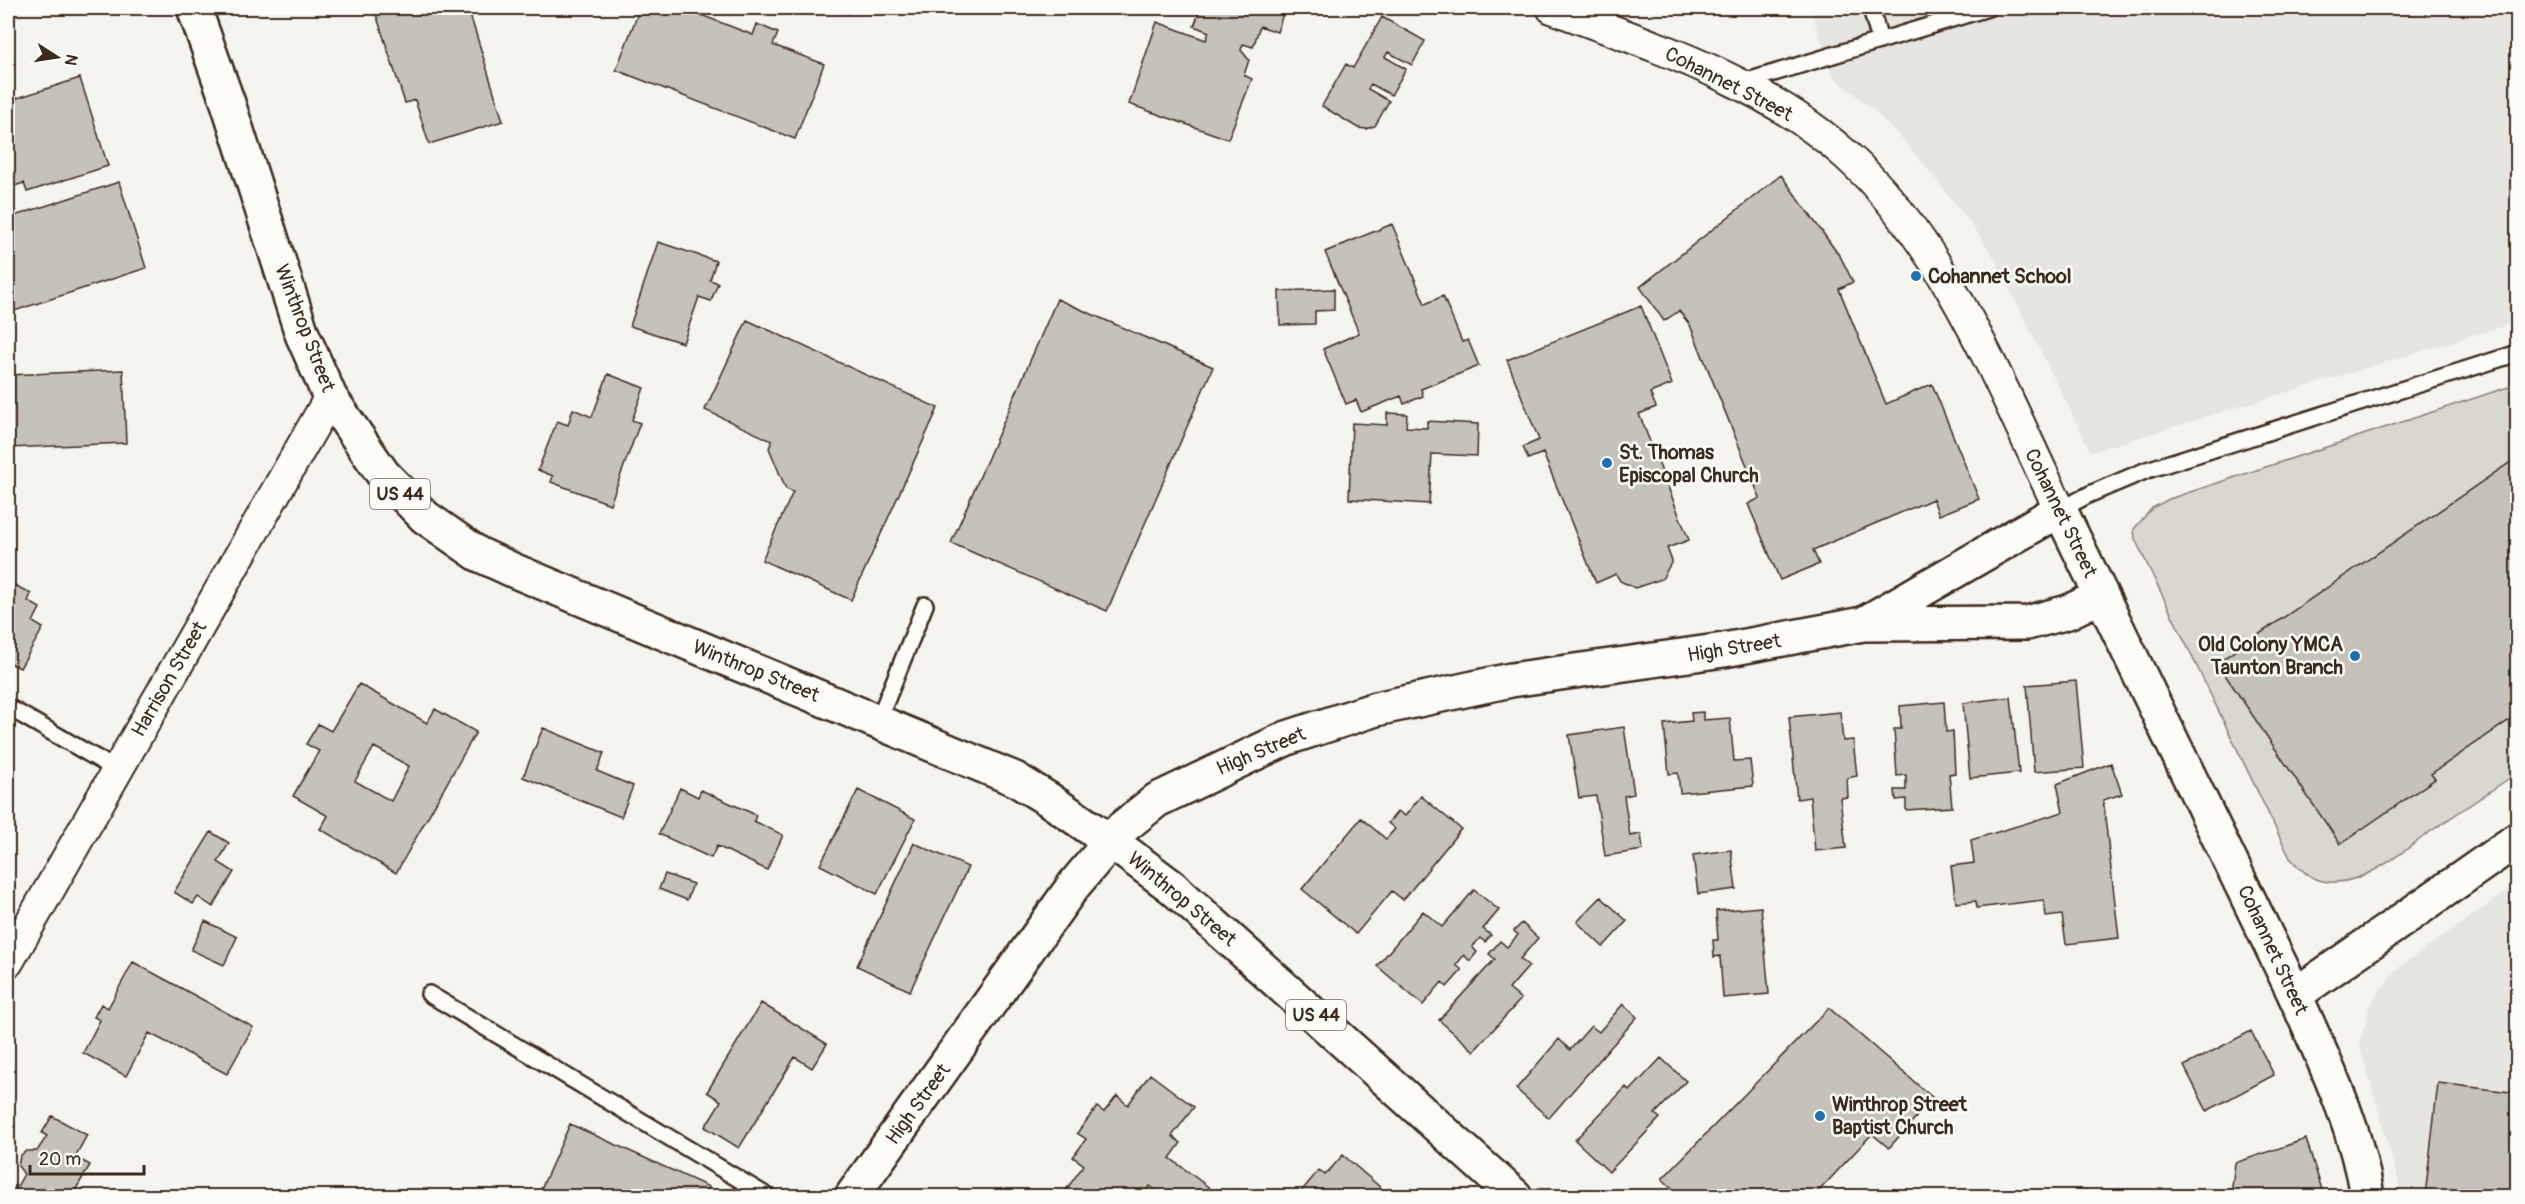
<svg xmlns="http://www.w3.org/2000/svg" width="2525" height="1204" viewBox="0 0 2525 1204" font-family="Pangolin,sans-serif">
	<rect width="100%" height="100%" fill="#f5f4ee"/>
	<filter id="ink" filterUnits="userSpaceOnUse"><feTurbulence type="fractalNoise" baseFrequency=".0167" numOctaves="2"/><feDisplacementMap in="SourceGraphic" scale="12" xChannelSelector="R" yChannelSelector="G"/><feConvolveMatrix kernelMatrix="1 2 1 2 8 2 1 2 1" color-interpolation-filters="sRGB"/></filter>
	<g filter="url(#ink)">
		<path fill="#e7e5df" d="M 1810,8 L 2517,8 L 2517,322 L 2091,452 L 1993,256 L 1965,216 L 1906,143 L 1872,109 L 1833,76 Z
			M 2517,884 L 2517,1196 L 2399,1196 L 2399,1183 L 2360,1047 L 2369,1006 L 2395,970 Z"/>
		<path fill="#dad6d0" stroke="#8a8077" stroke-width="1.5" d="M 2517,384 L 2517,773 C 2488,793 2459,812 2430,832 C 2403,851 2371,880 2337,882 C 2317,884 2303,873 2290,858 L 2135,539 L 2134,529 L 2152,508 L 2169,499 Z"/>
		<path fill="#c7c1bb" stroke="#3b2a1e" stroke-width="1.5" fill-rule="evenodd" d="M 374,8 L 468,8 L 503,121 L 429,144 L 415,100 L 405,103 Z
			M 640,8 L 683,8 L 753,35 L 757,24 L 778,33 L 773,45 L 824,64 L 795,139 L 616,70 Z
			M 829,8 L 850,8 L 848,14 Z
			M 1201,8 L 1285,8 L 1277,32 L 1260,26 L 1253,47 L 1243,44 L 1241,50 L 1249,60 L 1244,75 L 1252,79 L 1228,139 L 1129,104 L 1157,22 L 1206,40 L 1209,32 L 1194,26 Z
			M 1382,17 L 1425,41 L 1412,65 L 1388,52 L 1385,57 L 1406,69 L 1391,95 L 1371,84 L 1368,89 L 1389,101 L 1375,126 L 1366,129 L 1358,128 L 1322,106 L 1346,64 L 1353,68 Z
			M 80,78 L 108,166 L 27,192 L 24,183 L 8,188 L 8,148 L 11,146 L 8,135 L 8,101 Z
			M 1781,175 L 1841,258 L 1853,282 L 1839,289 L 1886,404 L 1932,384 L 1979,499 L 1939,515 L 1933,499 L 1813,550 L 1819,564 L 1780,580 L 1748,504 L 1760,498 L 1690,325 L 1679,311 L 1664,321 L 1640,287 Z
			M 119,182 L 146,268 L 8,313 L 8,218 Z
			M 1392,224 L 1425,304 L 1443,296 L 1462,342 L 1468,340 L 1479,366 L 1421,389 L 1423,396 L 1404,404 L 1401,396 L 1361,412 L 1356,400 L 1346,404 L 1323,349 L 1359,333 L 1325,252 Z
			M 658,242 L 716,261 L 710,280 L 718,283 L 711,301 L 699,297 L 683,343 L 630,326 Z
			M 1334,289 L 1334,310 L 1315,311 L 1315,324 L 1280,325 L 1279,291 Z
			M 1057,299 L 1213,367 L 1107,611 L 951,543 Z
			M 1641,306 L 1672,384 L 1650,393 L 1656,407 L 1639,414 L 1689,540 L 1667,548 L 1672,561 L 1662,579 L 1635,588 L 1620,581 L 1616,574 L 1596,583 L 1543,453 L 1528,459 L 1523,447 L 1539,440 L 1507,360 Z
			M 747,320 L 938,408 L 851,600 L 762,560 L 793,492 L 786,489 L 769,448 L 772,441 L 705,410 Z
			M 123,370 L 126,443 L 8,448 L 8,375 Z
			M 608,374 L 644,388 L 632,420 L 640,423 L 610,504 L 551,482 L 553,476 L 538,470 L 557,421 L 568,425 L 573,409 L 592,417 Z
			M 1387,413 L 1407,414 L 1406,427 L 1427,428 L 1427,421 L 1478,424 L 1477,456 L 1432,454 L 1429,504 L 1349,499 L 1352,423 L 1387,425 Z
			M 2518,457 L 2518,714 L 2431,774 L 2435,779 L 2340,844 L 2217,663 Z
			M 8,581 L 31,594 L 28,601 L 40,608 L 33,622 L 43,628 L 20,668 L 8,662 Z
			M 2076,681 L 2084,768 L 2034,772 L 2027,685 Z
			M 359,684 L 427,723 L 435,709 L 476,732 L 396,873 L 320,829 L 328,816 L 293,796 L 319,751 L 306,744 L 318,724 L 331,731 ZM 374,747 L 409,766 L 391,801 L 355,781 Z
			M 2011,697 L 2019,773 L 1970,778 L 1963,703 Z
			M 1944,702 L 1946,732 L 1953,731 L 1955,773 L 1949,774 L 1952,807 L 1906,810 L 1906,799 L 1896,800 L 1895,790 L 1906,790 L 1906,775 L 1897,776 L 1894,729 L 1901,729 L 1900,706 Z
			M 1703,712 L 1703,720 L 1730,718 L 1734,761 L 1750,760 L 1753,786 L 1680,793 L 1678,773 L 1669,774 L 1664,724 L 1692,721 L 1691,713 Z
			M 1840,712 L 1843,741 L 1853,740 L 1857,776 L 1847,778 L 1848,797 L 1840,798 L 1846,848 L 1815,851 L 1810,797 L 1797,799 L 1789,717 Z
			M 1624,727 L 1634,794 L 1624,796 L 1630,836 L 1641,834 L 1643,850 L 1605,856 L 1596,796 L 1579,798 L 1569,735 Z
			M 543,728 L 604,753 L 597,771 L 633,786 L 621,817 L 523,777 Z
			M 2111,763 L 2122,794 L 2103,800 L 2119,938 L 2066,944 L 2062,915 L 2046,917 L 2044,900 L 1977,908 L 1976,901 L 1956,903 L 1951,866 L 1974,863 L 1971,840 L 2063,812 L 2057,784 Z
			M 680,788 L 698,797 L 701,790 L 756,815 L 754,821 L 783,835 L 767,870 L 717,846 L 711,858 L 659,834 Z
			M 858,790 L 915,819 L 877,894 L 820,865 Z
			M 1421,796 L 1461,829 L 1403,900 L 1392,891 L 1356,934 L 1302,889 L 1361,818 L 1386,839 L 1395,829 L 1388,823 L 1398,811 L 1405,816 Z
			M 211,832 L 229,843 L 218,862 L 234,872 L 213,907 L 198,897 L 193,904 L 174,892 Z
			M 914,843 L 968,867 L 910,991 L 857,966 Z
			M 1731,850 L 1736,889 L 1698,894 L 1693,855 Z
			M 665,874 L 693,884 L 687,900 L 659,889 Z
			M 1474,890 L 1499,910 L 1483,929 L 1491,935 L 1485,942 L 1480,938 L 1472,947 L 1477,952 L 1470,961 L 1464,955 L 1456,965 L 1462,970 L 1447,987 L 1442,982 L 1423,1005 L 1377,966 L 1423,911 L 1442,927 Z
			M 1601,897 L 1627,921 L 1603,947 L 1577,922 Z
			M 1761,907 L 1769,994 L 1723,998 L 1720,956 L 1714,957 L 1713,940 L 1718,940 L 1716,911 Z
			M 205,921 L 237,937 L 224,965 L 191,950 Z
			M 1522,923 L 1538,938 L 1520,959 L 1529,966 L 1509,989 L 1521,999 L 1474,1051 L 1439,1020 L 1495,959 L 1489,954 L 1500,941 L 1507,947 L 1518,935 L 1514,931 Z
			M 133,962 L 253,1027 L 227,1074 L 149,1033 L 126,1076 L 83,1053 L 100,1020 L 94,1017 L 101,1004 L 108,1008 Z
			M 761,1003 L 827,1044 L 812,1068 L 795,1057 L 739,1148 L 705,1127 L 721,1101 L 707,1092 Z
			M 1623,1004 L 1637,1017 L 1549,1118 L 1516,1089 L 1559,1039 L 1570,1050 L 1591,1026 L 1599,1032 Z
			M 1829,1008 L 1933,1098 L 1889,1148 L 1872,1134 L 1814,1196 L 1681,1196 L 1662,1179 Z
			M 2251,1031 L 2274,1075 L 2207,1111 L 2184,1066 Z
			M 1661,1058 L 1686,1081 L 1655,1114 L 1660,1118 L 1609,1172 L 1575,1140 L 1626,1087 L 1630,1091 Z
			M 1150,1074 L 1194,1107 L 1172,1136 L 1181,1143 L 1170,1158 L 1211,1189 L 1205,1196 L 1164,1196 L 1150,1186 L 1142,1196 L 1066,1196 L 1063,1194 L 1084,1165 L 1073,1157 L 1086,1139 L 1077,1133 L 1097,1107 L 1104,1112 L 1117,1096 L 1128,1105 Z
			M 2438,1083 L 2518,1093 L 2518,1196 L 2425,1196 Z
			M 52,1116 L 87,1135 L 75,1157 L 90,1165 L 72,1196 L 8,1196 L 9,1187 L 15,1190 L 24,1174 L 18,1166 L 20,1156 L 26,1151 L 37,1151 L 47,1136 L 42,1133 Z
			M 570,1124 L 709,1187 L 704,1196 L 538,1196 Z
			M 2306,1139 L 2324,1196 L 2231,1195 L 2235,1163 Z
			M 1343,1155 L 1381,1188 L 1373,1196 L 1302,1196 L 1299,1194 L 1319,1170 L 1325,1175 Z"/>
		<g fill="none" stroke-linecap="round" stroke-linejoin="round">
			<defs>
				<path id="service" d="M 1871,8 L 1880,41
					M 1741,83 L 1988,8
					M 2060,510 L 2090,494 L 2147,470 L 2518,353
					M 8,707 L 117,770
					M 878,721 L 925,605
					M 429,994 L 767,1196"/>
				<path id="minor" d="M 1552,8 C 1653,46 1764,81 1846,155 C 1948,246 2001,389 2060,510
					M 8,962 L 330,397"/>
				<path id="tertiary" d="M 1865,623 L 2060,510 L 2295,995
					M 852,1196 L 1074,885 L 1122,828 L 1157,800 L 1287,738 L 1376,709 L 1511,680 L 1724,650 L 1863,624 L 2027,623 L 2068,612 L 2101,596"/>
				<path id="secondary" d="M 2367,1196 C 2356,1125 2324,1061 2295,995 L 2518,839"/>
				<path id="trunk" d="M 194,8 L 228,103 L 302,334 L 330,397 L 383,474 L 425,517 L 478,554 L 515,571 L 1015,779 L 1048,799 L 1128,854 L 1172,887 L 1515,1196"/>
			</defs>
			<use href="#service" stroke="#3b2a1e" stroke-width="20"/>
			<use href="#minor" stroke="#3b2a1e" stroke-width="34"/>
			<use href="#tertiary" stroke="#3b2a1e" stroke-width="38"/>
			<use href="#secondary" stroke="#3b2a1e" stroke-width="38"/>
			<use href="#trunk" stroke="#3b2a1e" stroke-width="38"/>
			<use href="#service" stroke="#fdfcf7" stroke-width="15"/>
			<use href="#minor" stroke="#fdfcf7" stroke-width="30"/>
			<use href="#tertiary" stroke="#fdfcf7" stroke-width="33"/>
			<use href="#secondary" stroke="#fdfcf7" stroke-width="33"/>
			<use href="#trunk" stroke="#fdfcf7" stroke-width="33"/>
		</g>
	</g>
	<g fill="#1f6fb2" stroke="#fdfcf7" stroke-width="2">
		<circle cx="1916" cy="276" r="6"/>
		<circle cx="1607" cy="463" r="6"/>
		<circle cx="2355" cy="656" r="6"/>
		<circle cx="1820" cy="1116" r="6"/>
	</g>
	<g text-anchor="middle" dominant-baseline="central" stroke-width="5" stroke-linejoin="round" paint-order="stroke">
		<g fill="#fdfcf7" stroke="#75695f" stroke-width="1.5">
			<rect x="370" y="479" width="60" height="30" rx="4.5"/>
			<rect x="1286" y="1000" width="60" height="30" rx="4.5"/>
		</g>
		<g font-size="18" font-weight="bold" fill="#3b2a1e">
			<text x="400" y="494">US 44</text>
			<text x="1316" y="1015">US 44</text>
		</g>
		<g font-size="20" fill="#3b2a1e" stroke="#fdfcf7">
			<text transform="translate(1729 84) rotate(27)">Cohannet Street</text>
			<text transform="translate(305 328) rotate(69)">Winthrop Street</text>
			<text transform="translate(2061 513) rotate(64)">Cohannet Street</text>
			<text transform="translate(1734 648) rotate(-9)">High Street</text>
			<text transform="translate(756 671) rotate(22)">Winthrop Street</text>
			<text transform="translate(169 679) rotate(-60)">Harrison Street</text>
			<text transform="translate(1261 751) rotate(-23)">High Street</text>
			<text transform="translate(1182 899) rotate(40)">Winthrop Street</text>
			<text transform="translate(2273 950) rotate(65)">Cohannet Street</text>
			<text transform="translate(918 1104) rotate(-54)">High Street</text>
		</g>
		<g font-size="20" font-weight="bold" fill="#3b2a1e" stroke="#fdfcf7" text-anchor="start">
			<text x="1928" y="276">Cohannet School</text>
			<text x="1619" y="452">St. Thomas<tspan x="1619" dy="23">Episcopal Church</tspan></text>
			<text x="2343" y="644" text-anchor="end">Old Colony YMCA<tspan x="2343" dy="23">Taunton Branch</tspan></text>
			<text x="1832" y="1104">Winthrop Street<tspan x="1832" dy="23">Baptist Church</tspan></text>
		</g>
	</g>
	<rect width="2525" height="1204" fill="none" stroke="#fdfcf7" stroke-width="30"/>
	<rect x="15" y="15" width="2495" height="1174" fill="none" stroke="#3b2a1e" stroke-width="2" filter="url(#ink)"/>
	<g transform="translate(57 57) rotate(102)" stroke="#fdfcf7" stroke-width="4.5" paint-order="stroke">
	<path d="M0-4.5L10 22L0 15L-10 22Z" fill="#3b2a1e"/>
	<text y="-9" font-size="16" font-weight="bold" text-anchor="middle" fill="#3b2a1e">N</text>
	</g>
	<path d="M30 1165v9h114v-9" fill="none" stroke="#3b2a1e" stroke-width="3"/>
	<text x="39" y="1165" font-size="18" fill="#3b2a1e" stroke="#fdfcf7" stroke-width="4.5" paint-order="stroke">20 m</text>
</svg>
